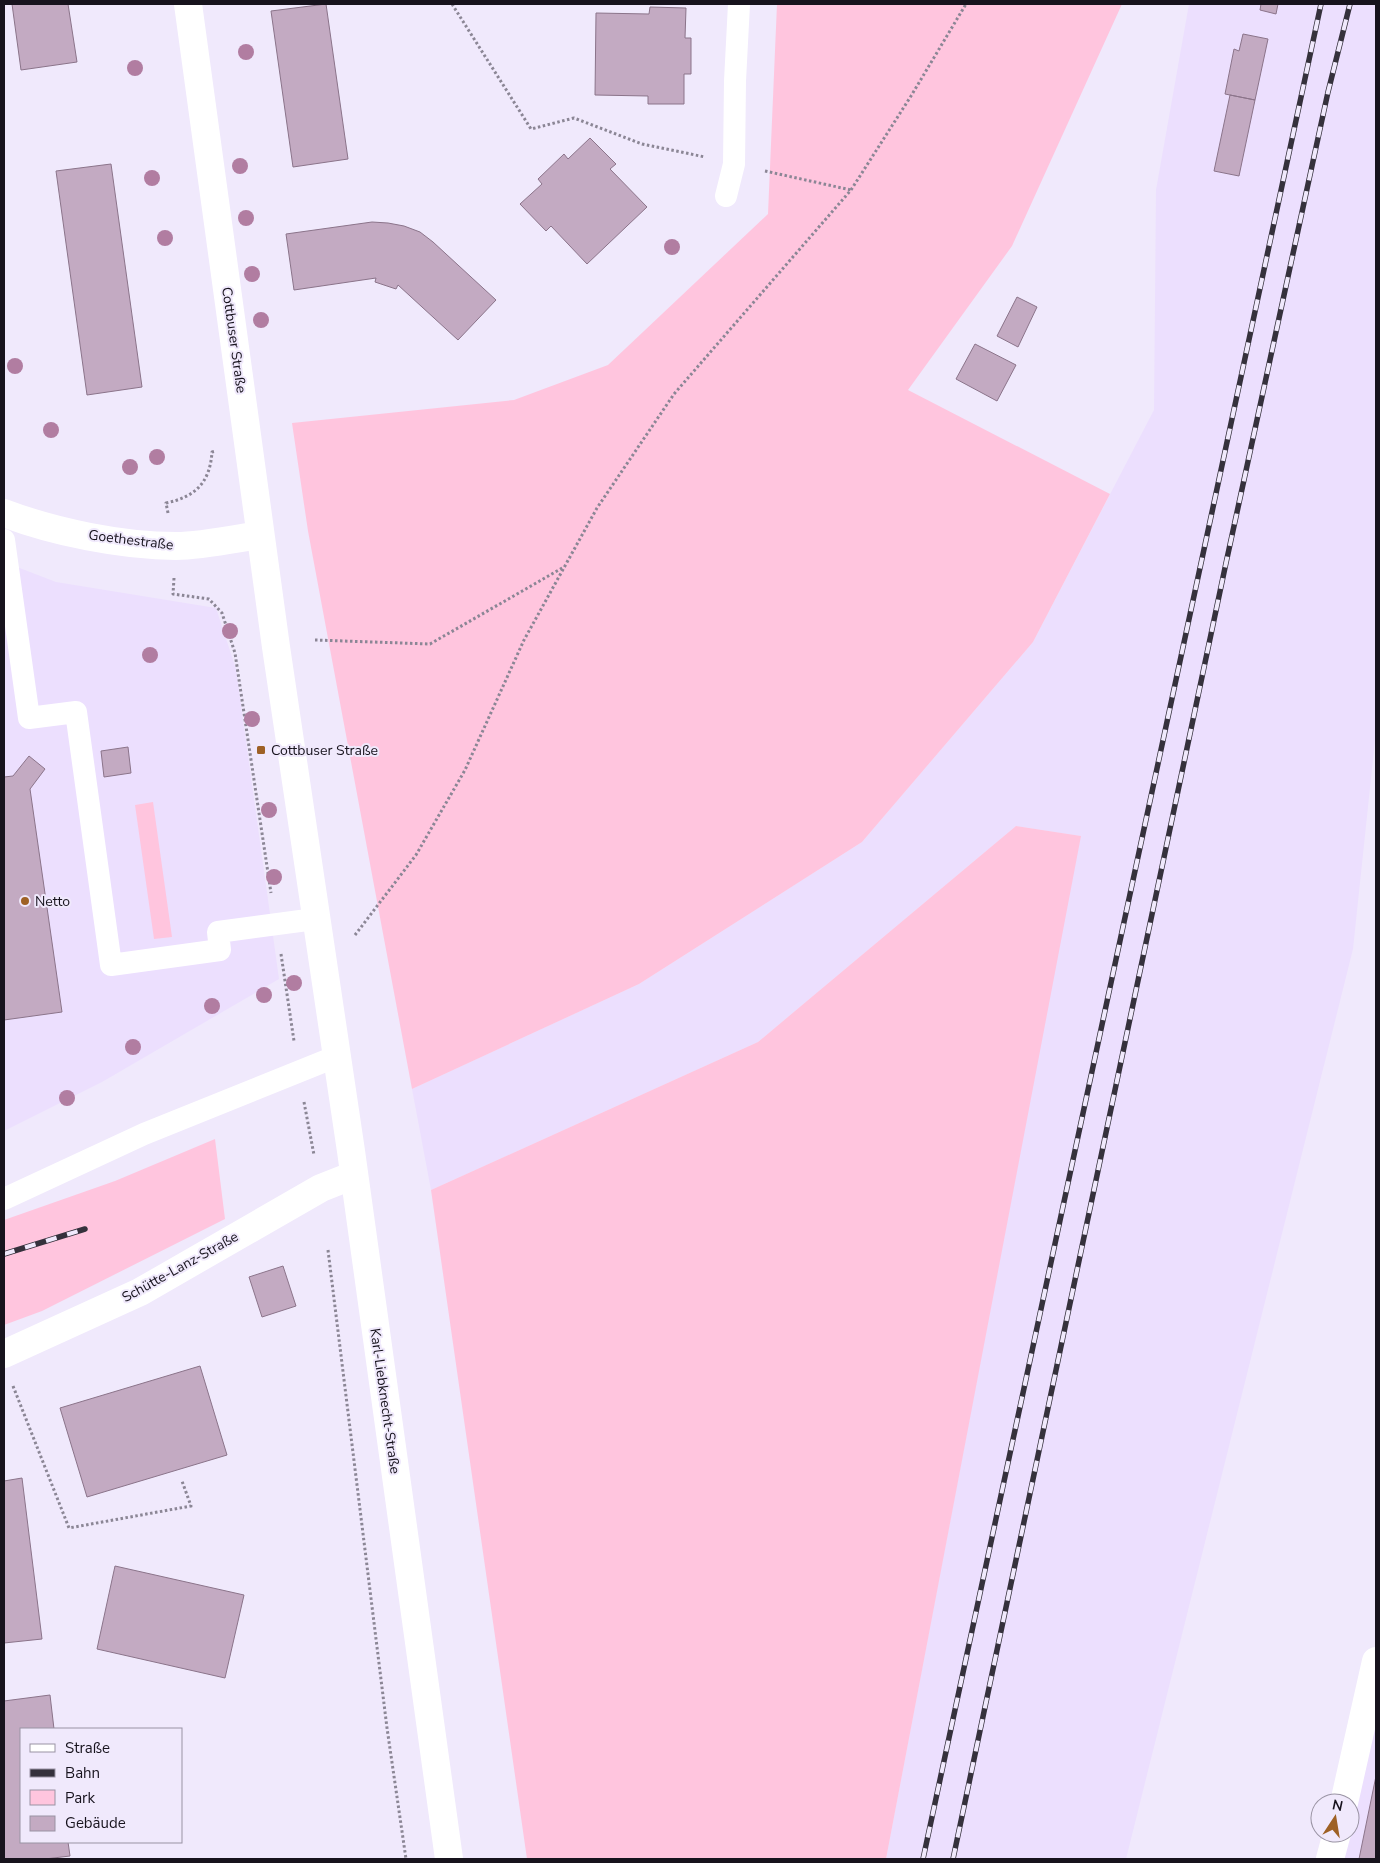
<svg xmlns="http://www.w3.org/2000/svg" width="1380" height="1863" viewBox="0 0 1380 1863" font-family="'Nunito Sans',sans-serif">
	<rect width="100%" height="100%" fill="#f0e9fc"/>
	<path fill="#ecdffe" d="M 1189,4 L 1376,4 L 1376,731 L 1353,949 L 1126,1859 L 886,1859 L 1080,836 L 1016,826 L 758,1042 L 431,1190 L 412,1089 L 639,984 L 862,842 L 1033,642 L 1154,410 L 1156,190 Z
		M 4,562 L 56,582 L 216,608 L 236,669 L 279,979 L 102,1082 L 4,1131 Z
		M 1376,1712 L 1376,1859 L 1341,1859 L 1350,1833 L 1350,1821 Z"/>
	<path fill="#ffc5de" d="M 777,4 L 1122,4 L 1012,246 L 908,390 L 1110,494 L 1033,642 L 862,842 L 639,984 L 412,1089 L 308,531 L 292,423 L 514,400 L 608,365 L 768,214 Z
		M 153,802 L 172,937 L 154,939 L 135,805 Z
		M 1016,826 L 1081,836 L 886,1859 L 527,1859 L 431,1190 L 758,1042 Z
		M 215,1139 L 225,1219 L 42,1311 L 4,1325 L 4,1220 L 115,1181 Z"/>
	<path fill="#c3aac2" stroke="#8b748a" d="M 12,4 L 68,4 L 77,62 L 21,70 Z
		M 326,4 L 348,159 L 293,167 L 271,11 Z
		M 1261,4 L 1278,4 L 1276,14 L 1260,10 Z
		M 650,7 L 686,8 L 685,38 L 691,38 L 691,74 L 684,74 L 684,104 L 648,104 L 648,96 L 595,95 L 596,13 L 649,14 Z
		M 1243,34 L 1268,39 L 1255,100 L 1225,94 L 1234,49 L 1239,51 Z
		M 1230,95 L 1255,100 L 1239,176 L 1214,171 Z
		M 590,138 L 616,164 L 610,169 L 647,207 L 587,264 L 551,226 L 546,231 L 520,204 L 542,184 L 538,179 L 564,154 L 568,159 Z
		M 111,164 L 142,387 L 87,395 L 56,171 Z
		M 372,222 L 388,223 L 404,226 L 420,232 L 433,242 L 496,300 L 458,340 L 398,285 L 396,289 L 375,282 L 376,278 L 294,290 L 286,234 Z
		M 1017,297 L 1037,307 L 1018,347 L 997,336 Z
		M 975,344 L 1016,365 L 997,401 L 956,379 Z
		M 128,747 L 131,773 L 104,777 L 101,751 Z
		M 29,756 L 45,769 L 30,789 L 62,1012 L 4,1020 L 4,777 L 13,776 Z
		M 283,1266 L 296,1306 L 262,1317 L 249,1277 Z
		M 200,1366 L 227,1455 L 87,1497 L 60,1408 Z
		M 22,1478 L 42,1639 L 4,1643 L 4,1481 Z
		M 115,1566 L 244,1595 L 225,1678 L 97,1649 Z
		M 50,1695 L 54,1729 L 21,1729 L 21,1842 L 68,1842 L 70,1856 L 45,1859 L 4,1859 L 4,1701 Z
		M 1376,1776 L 1376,1859 L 1359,1859 Z"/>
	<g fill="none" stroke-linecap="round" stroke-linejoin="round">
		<path stroke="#8b8695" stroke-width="3" stroke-dasharray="2.5 2.5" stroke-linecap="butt" d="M 452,4 L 531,129 L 574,118 L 642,144 L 705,157
			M 765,171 L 851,190
			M 168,513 L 166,503 C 195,497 210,483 212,452 L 216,451
			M 174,578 L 173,594 L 209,599 L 222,613 L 235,653 L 271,893
			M 315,640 L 430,644 L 564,567
			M 355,935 L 416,855 L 465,770 L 524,640 L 597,508 L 674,394 L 851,190 L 911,96 L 966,4
			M 281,954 L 294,1041
			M 304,1102 L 314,1155
			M 328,1250 L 387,1728 L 406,1859
			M 13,1386 L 69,1528 L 191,1506 L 182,1481"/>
		<path stroke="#fff" stroke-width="22" d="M 726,196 L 734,164 L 735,81 L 739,4
			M 4,540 L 29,718 L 76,712 L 111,965 L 220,950 L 218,932 L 315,919
			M 4,1199 L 144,1134 L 335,1057"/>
		<path stroke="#fff" stroke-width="28" d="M 4,513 C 54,532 122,546 176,546 C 201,546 234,539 260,535
			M 4,1354 L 140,1292 L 321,1188 L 354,1175
			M 1344,1803 L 1376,1661
			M 1330,1859 L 1337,1833"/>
		<path stroke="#fff" stroke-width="28" d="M 188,4 L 276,647 L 351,1151 L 449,1859"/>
		<defs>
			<path id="rail" d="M 4,1254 L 85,1229
				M 923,1859 L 1321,4
				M 953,1859 L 1226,563 L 1328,92 L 1350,4"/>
		</defs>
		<use href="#rail" stroke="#35313c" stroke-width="5.5"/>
		<use href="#rail" stroke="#f0e9fc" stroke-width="4" stroke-dasharray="11" stroke-linecap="butt"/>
	</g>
	<g fill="#b17da1">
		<circle cx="246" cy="52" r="8"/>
		<circle cx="135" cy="68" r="8"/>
		<circle cx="240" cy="166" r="8"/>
		<circle cx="152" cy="178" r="8"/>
		<circle cx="246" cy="218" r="8"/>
		<circle cx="165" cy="238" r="8"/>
		<circle cx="672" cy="247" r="8"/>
		<circle cx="252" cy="274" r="8"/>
		<circle cx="261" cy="320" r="8"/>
		<circle cx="15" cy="366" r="8"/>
		<circle cx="51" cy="430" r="8"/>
		<circle cx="157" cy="457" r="8"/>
		<circle cx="130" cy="467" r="8"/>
		<circle cx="230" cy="631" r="8"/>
		<circle cx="150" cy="655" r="8"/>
		<circle cx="252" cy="719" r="8"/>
		<circle cx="269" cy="810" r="8"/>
		<circle cx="274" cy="877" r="8"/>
		<circle cx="294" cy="983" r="8"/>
		<circle cx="264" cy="995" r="8"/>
		<circle cx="212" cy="1006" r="8"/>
		<circle cx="133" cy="1047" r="8"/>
		<circle cx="67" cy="1098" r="8"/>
	</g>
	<g fill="#9e6125" stroke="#f0e9fc" stroke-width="2">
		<rect x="256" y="745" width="10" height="10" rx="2.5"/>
		<circle cx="25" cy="901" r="5"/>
	</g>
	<g text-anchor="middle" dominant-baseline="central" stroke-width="4" stroke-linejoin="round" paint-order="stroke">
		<g font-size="14" fill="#17131d" stroke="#f0e9fc">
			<text transform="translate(234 340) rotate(82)">Cottbuser Straße</text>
			<text transform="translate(131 540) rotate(7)">Goethestraße</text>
			<text transform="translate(180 1267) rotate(-29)">Schütte-Lanz-Straße</text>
			<text transform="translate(385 1401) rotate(82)">Karl-Liebknecht-Straße</text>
		</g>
		<g font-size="14" fill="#17131d" stroke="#f0e9fc" text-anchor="start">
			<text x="271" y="750">Cottbuser Straße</text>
			<text x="35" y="901">Netto</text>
		</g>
	</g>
	<rect width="1380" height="1863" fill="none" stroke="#17131d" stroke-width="10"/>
	<rect x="20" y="1728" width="162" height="115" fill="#f0e9fc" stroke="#9993a3"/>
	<rect x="30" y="1744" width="25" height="8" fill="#ffffff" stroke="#9993a3"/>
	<text x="65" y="1753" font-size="15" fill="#17131d">Straße</text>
	<rect x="30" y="1769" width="25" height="8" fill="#35313c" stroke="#9993a3"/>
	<text x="65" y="1778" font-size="15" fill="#17131d">Bahn</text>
	<rect x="30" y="1790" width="25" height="15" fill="#ffc5de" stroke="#9993a3"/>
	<text x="65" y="1803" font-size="15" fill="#17131d">Park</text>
	<rect x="30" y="1816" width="25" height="15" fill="#c3aac2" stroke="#9993a3"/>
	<text x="65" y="1828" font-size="15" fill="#17131d">Gebäude</text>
	<g transform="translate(1335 1818) rotate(12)"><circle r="24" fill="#f0e9fc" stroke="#9993a3"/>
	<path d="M0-4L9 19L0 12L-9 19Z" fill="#9e6125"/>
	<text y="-8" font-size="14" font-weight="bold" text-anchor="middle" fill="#17131d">N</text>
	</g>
</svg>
